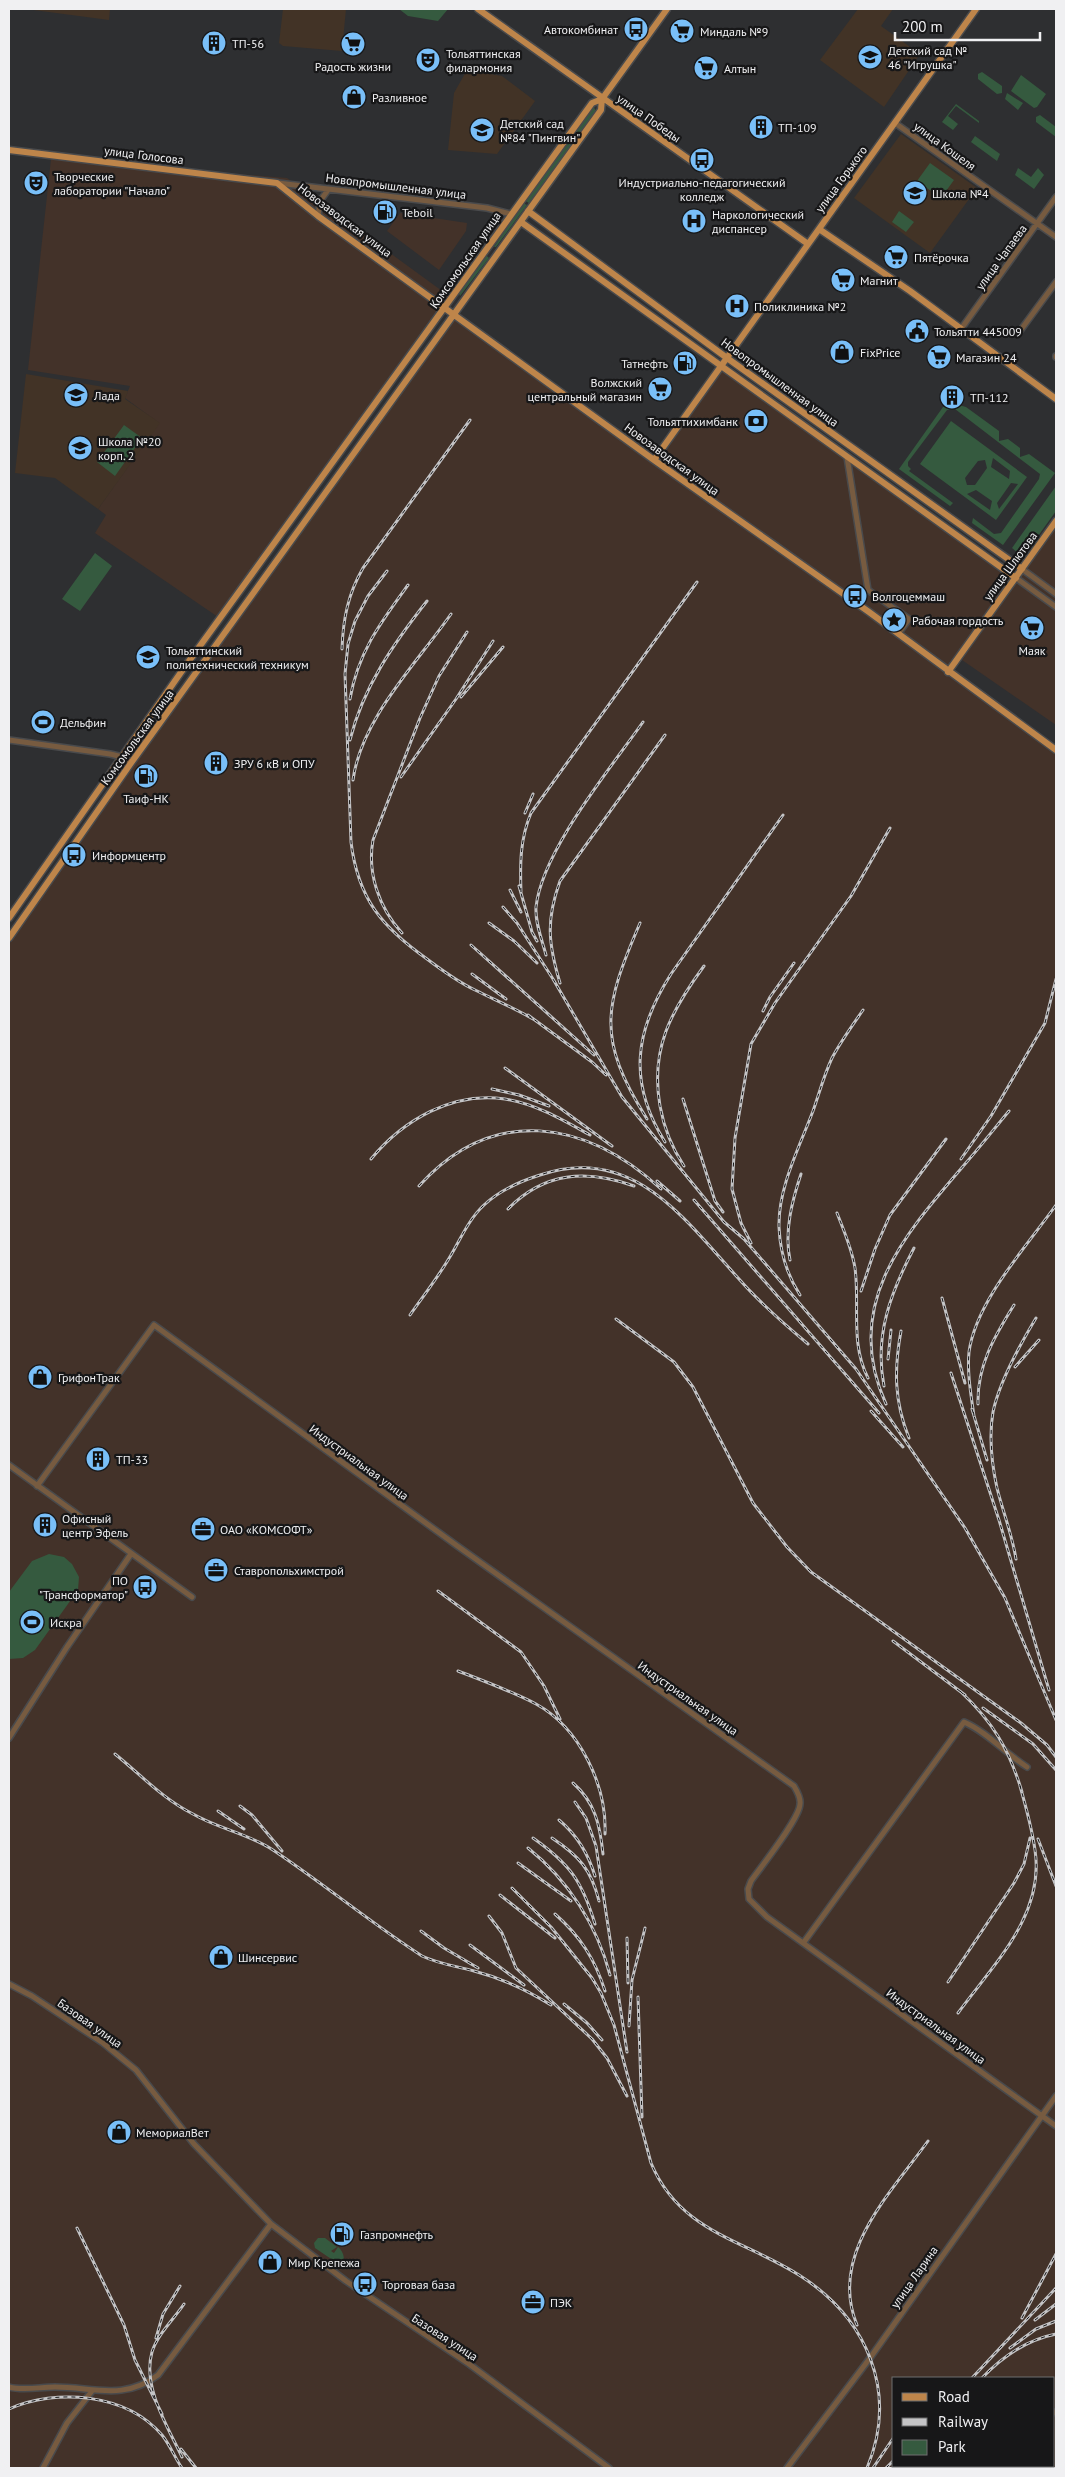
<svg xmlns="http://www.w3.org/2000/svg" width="1065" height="2477" viewBox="0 0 1065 2477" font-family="'PT Sans',sans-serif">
	<rect width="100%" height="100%" fill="#2e2f31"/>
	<path fill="#433229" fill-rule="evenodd" d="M 51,159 L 287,178 L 449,296 L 218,617 L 95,533 L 106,515 L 98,509 L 159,423 L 125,398 L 130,386 L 28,370 Z
		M 400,213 L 467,223 L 466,231 L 439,270 L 387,231 Z
		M 455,315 L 1056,750 L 1056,2468 L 9,2468 L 9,939 ZM 894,2378 L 1054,2378 L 1054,2466 L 894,2466 Z
		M 722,370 L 1011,580 L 947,669 L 658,460 Z
		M 1056,526 L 1056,725 L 962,660 Z"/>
	<path fill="#423326" d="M 26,9 L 110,9 L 109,20 Z
		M 283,9 L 346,9 L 342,51 L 283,46 L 279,43 Z
		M 858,9 L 893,9 L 881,26 L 920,54 L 884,107 L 820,60 Z
		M 467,70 L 502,76 L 535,101 L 497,154 L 448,150 L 454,93 Z
		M 901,134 L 977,188 L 930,253 L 854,198 Z
		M 26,374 L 128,391 L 125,399 L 160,423 L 98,509 L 55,478 L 15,473 Z"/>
	<path fill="#355a3f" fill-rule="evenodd" d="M 399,9 L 448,9 L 438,21 L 408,16 Z
		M 982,72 L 1002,86 L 1002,93 L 997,94 L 978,79 L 978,74 Z
		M 1021,75 L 1046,94 L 1037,107 L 1034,108 L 1011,91 Z
		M 1007,93 L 1023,103 L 1018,110 L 1005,99 Z
		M 956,104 L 979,121 L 979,123 L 956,106 L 948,116 L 958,124 L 953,130 L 942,122 Z
		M 594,107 L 596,112 L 529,203 L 524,200 L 591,108 Z
		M 1040,115 L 1056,127 L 1056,137 L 1036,122 L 1036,117 Z
		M 975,136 L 1000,154 L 997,161 L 971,142 Z
		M 930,163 L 954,180 L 941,198 L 917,181 Z
		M 1018,168 L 1031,177 L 1038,168 L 1044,175 L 1034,189 L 1015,175 Z
		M 523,203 L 527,205 L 496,247 L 494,247 Z
		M 899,211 L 914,222 L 906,232 L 892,222 Z
		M 486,255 L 489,258 L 460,296 L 459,293 Z
		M 955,404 L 966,407 L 999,431 L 999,441 L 1008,439 L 1020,448 L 1020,457 L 1029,454 L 1055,473 L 1003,545 L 972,523 L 973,518 L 994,534 L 1001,533 L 1039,479 L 1040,474 L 955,409 L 947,410 L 908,462 L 908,466 L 911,469 L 909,471 L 953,503 L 950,506 L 899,469 L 943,407 Z
		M 951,421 L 1027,477 L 996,520 L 920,464 ZM 993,458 L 1010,471 L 1009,479 L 991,467 ZM 985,460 L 987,468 L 975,485 L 967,485 L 965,478 L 978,461 ZM 1011,483 L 1018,484 L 999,509 L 997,503 ZM 976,490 L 992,501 L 990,510 L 967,494 Z
		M 124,425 L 142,438 L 115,476 L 97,462 Z
		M 1056,486 L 1056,511 L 1023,557 L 1012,548 Z
		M 95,553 L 112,566 L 80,611 L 62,599 Z
		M 49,1554 L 64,1557 L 72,1564 L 79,1577 L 78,1590 L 35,1650 L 23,1658 L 9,1659 L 9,1592 L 32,1561 Z
		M 318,2238 L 325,2238 L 337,2247 L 331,2251 L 334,2253 L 338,2247 C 344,2252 345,2259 343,2267 L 315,2248 L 314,2243 Z"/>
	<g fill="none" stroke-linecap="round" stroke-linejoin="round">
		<defs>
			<path id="minor" d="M 895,123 L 1056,237
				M 278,183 L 487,208 L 511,214
				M 318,216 L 320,201 L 328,190
				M 961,329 L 1056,197
				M 1020,331 L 1056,282
				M 1056,357 L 1056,356
				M 847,457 L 868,590 L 909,619 L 898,634
				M 1022,569 L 1056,594
				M 1016,578 L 1056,607
				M 9,740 L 110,754 L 123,757 L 131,763
				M 9,1465 L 192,1597
				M 37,1486 L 154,1325 L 456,1545 L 794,1786 C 797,1791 801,1798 800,1804 C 800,1818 761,1867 751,1881 L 748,1889 L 749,1899 L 767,1917 L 1056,2126
				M 9,1738 L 67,1647 L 131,1554
				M 804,1942 L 964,1722 C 987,1732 1005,1753 1027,1767
				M 9,1984 L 32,1996 L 103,2043 L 136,2070 L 194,2144 L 271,2224 L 346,2281 L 469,2364 L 609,2468
				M 9,2387 C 23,2391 40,2387 55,2387 C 93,2387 124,2401 158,2375 L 271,2224
				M 1054,2412 L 1056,2413
				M 43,2468 L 67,2423 L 92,2391
				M 787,2468 L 870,2358 L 1056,2096"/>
			<path id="major" d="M 478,9 L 808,244
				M 9,150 L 277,183 L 318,216 L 654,460 L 869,612 L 1056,750
				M 528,211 L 727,358 L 1022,569
				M 521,222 L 1016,578
				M 819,229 L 910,291 L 1056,399
				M 654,460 L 976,9
				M 948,672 L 1056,521
				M 9,918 L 184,668 L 592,103 L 602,99
				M 9,938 L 131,763 L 601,110 L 602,99 L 667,9"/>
		</defs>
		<use href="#minor" stroke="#494a4c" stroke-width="8"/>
		<use href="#major" stroke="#494a4c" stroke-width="9"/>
		<use href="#minor" stroke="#775b40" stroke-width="5"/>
		<use href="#major" stroke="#be854a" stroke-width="6"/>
		<defs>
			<path id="rail" d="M 387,571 L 368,596 L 355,621 L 348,644 L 345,674 L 351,842 C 358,899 382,927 427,959 C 443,971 458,982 475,990 C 495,1000 514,1008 533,1019
				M 342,649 C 343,619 348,594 363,568 L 470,420
				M 461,697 L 503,647
				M 350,699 C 358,652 381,622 408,585
				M 350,740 C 363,687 394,643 427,601
				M 401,777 L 456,699 L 493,641
				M 353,780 C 361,719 417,663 451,614
				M 525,813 L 533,794
				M 519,886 L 532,932 L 537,941
				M 510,890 L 521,912
				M 521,892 C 520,864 520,839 531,813 L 697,582
				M 503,907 L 517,923 L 553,979 L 622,1097 L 724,1222 L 744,1239 L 856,1369 L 965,1528 L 1005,1598 L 1056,1720
				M 489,923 L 514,941 L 537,963
				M 640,923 C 604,1007 596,1038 647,1119
				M 402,933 C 379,908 367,873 373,840 L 420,718 L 439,676 L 467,632
				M 471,945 L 594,1055
				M 546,955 C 542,940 535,923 536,907 C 542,851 610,769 643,722
				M 472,974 L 506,999
				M 560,983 C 548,943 546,920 560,881 L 665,735
				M 763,1011 L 770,997 L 794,963
				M 528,1015 L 592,1062 L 606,1075
				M 505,1068 L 612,1146
				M 492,1089 L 519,1095 L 549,1106
				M 683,1099 L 715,1201 L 723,1212
				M 665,1142 C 628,1083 634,1032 671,974 L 783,815
				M 371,1159 C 403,1120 453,1091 505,1099 C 536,1104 563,1120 590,1135
				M 961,1159 L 991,1116 L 1045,1023 L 1056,979
				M 684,1166 C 672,1148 664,1128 660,1106 C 650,1049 671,1011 704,966
				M 657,1181 L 680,1201
				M 419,1186 C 493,1104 586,1120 661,1189
				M 694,1200 L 879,1413
				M 508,1209 C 544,1172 586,1169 634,1186
				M 837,1213 C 844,1231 852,1249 855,1268 C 860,1306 850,1343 868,1378
				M 751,1243 L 741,1223 L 732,1189 L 735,1138 L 751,1044 L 775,1003 L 851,896 L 890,828
				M 790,1260 C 784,1232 792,1201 801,1174
				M 861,1291 L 875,1249 L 890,1215 L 946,1139
				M 800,1295 C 787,1275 780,1251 779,1227 C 778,1188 799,1148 813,1111 C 819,1094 824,1075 832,1058 C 841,1041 852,1026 863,1010
				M 942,1298 L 965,1383
				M 410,1315 C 424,1295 439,1276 451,1255 C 461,1238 469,1219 484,1205 C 499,1191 521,1181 540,1175 C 633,1143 685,1220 739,1279 C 760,1303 784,1324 808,1344
				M 616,1319 L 674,1362 L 693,1387 L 753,1503 L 787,1547 L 811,1572 L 1021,1723 L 1047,1745 L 1056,1757
				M 901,1331 C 894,1369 894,1401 909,1438
				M 888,1359 L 891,1330
				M 1015,1367 L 1039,1340
				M 951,1373 L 999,1520 L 1049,1690
				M 884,1386 C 874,1335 891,1292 914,1248
				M 886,1404 C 841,1306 904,1235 965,1164 C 980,1147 994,1129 1009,1111
				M 978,1404 C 977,1366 994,1337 1014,1305
				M 972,1409 L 987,1460
				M 871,1411 L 903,1447
				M 974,1416 C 971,1395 967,1373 969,1352 C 976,1301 1027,1246 1056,1205
				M 1016,1559 C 1012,1534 1003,1512 997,1488 C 992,1465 989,1435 993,1412 C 999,1383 1021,1343 1036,1318
				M 438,1591 L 521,1652 L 544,1686 L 560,1719
				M 893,1641 L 965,1695
				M 458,1671 C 484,1681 511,1691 536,1704 C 580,1728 607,1786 605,1834
				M 960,1691 C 993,1722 1009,1749 1022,1792
				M 983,1708 L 1033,1744 L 1056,1770
				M 115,1754 C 141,1775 163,1799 193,1814 C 219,1829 247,1833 273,1850 C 324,1884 371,1923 422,1956 C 439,1964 456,1966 474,1971 C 501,1978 527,1990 551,2005
				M 573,1783 C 595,1802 600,1825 603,1854
				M 575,1802 L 586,1818 L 596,1846 L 627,2052
				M 240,1806 L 252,1815 L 282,1851
				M 218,1811 L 244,1829
				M 559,1820 C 577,1835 588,1853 595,1876
				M 533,1838 C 570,1864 582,1881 595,1924
				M 552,1838 C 579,1856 591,1869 599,1901
				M 1038,1839 L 1056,1886
				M 528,1848 C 568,1880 597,1925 610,1975
				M 518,1863 L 571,1901
				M 512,1888 L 551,1927 L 592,1978 L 601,1993 L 614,2025 L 651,2163 C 680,2232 742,2239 799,2275 C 867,2318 899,2392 867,2468
				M 500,1895 L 555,1938
				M 555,1914 C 580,1936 595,1959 605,1991
				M 489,1916 L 502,1933 L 516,1968 L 592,2039 L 607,2058 L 627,2096
				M 421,1931 L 444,1948 L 478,1968
				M 627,1938 L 628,1983
				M 470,1945 L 524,1985
				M 948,1982 L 1014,1883 L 1024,1864 L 1030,1838
				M 638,1997 L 642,2117
				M 564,2004 L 587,2023 L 602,2040
				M 958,2013 C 993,1965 1045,1915 1035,1850 C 1032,1829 1026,1807 1020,1786
				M 629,2026 L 632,1980 L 645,1928
				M 77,2228 L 124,2325 L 135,2360 L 162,2414
				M 1022,2318 L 1056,2254
				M 1035,2320 L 1056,2304
				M 857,2325 C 828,2255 890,2194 928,2141
				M 156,2338 L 163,2314 L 180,2286
				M 1010,2348 L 1036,2329 L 1056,2321
				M 972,2378 L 1056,2288
				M 982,2378 C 1003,2356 1026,2340 1056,2334
				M 9,2409 C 56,2388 126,2393 162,2435 C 170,2445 175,2458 182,2468
				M 181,2449 L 196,2468
				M 182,2457 C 168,2427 142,2387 152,2352 C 157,2335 174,2319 184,2304
				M 873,2468 L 894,2437
				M 886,2468 L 894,2460
				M 897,2468 L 900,2466"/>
		</defs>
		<use href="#rail" stroke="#c4c4c6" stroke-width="3"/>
		<use href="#rail" stroke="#171718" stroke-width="1" stroke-dasharray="4" stroke-linecap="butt"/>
	</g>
	<defs>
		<symbol id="bus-disc" viewBox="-11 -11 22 22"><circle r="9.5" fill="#79bff8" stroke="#171718"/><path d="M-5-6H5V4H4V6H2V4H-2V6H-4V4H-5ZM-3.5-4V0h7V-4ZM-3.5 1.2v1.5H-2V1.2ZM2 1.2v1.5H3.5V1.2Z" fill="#111"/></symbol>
		<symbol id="supermarket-disc" viewBox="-11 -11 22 22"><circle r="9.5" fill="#79bff8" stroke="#171718"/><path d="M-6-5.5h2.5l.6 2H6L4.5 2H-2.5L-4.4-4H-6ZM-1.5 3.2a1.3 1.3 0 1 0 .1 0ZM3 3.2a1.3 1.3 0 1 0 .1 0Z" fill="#111"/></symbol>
		<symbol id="building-disc" viewBox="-11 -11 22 22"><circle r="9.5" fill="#79bff8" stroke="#171718"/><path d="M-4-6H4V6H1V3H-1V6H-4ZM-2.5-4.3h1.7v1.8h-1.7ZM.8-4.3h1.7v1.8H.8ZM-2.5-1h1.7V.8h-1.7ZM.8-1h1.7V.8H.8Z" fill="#111"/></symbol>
		<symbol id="school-disc" viewBox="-11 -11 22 22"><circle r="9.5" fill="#79bff8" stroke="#171718"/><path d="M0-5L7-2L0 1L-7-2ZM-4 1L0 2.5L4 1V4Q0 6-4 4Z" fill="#111"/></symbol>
		<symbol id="theatre-disc" viewBox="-11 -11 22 22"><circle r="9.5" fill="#79bff8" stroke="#171718"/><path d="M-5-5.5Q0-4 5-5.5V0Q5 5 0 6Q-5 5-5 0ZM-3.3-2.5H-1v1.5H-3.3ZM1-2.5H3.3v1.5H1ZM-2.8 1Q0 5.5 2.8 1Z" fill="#111"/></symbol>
		<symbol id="shop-disc" viewBox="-11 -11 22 22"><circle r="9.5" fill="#79bff8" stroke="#171718"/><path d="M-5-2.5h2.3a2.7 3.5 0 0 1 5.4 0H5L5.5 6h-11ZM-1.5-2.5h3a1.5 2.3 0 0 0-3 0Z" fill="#111"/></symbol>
		<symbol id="fuel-disc" viewBox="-11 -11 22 22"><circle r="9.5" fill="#79bff8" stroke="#171718"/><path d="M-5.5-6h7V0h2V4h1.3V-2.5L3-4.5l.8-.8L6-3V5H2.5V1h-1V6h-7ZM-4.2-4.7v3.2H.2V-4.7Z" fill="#111"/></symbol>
		<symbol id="hospital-disc" viewBox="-11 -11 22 22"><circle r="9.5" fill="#79bff8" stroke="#171718"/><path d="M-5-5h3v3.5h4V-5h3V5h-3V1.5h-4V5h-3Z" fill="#111"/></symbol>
		<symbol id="civic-disc" viewBox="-11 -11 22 22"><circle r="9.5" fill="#79bff8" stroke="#171718"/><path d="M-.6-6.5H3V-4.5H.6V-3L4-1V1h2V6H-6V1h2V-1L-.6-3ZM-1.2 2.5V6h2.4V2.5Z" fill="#111"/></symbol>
		<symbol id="bank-disc" viewBox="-11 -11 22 22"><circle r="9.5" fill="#79bff8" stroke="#171718"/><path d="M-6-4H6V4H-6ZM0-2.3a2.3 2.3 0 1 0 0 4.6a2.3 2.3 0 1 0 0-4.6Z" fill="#111"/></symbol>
		<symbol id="sight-disc" viewBox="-11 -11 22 22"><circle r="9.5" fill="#79bff8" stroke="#171718"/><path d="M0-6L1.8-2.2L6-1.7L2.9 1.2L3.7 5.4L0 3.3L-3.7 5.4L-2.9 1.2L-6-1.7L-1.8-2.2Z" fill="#111"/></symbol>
		<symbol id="university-disc" viewBox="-11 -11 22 22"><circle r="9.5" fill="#79bff8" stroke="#171718"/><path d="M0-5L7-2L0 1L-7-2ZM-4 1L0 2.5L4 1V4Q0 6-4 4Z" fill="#111"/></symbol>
		<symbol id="stadium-disc" viewBox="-11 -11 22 22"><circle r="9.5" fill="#79bff8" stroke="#171718"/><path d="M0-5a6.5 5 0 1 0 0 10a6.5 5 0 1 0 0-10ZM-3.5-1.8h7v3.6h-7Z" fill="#111"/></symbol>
		<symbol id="office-disc" viewBox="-11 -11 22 22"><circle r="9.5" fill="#79bff8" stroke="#171718"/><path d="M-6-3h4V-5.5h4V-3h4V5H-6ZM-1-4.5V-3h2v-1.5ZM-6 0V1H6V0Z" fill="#111"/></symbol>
	</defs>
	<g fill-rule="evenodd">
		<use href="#bus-disc" x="622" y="15" width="28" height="28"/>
		<use href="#supermarket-disc" x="668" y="17" width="28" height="28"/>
		<use href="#building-disc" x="200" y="29" width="28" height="28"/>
		<use href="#supermarket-disc" x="339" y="30" width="28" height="28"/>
		<use href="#school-disc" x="856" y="43" width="28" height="28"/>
		<use href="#theatre-disc" x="414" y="46" width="28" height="28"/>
		<use href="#supermarket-disc" x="692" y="54" width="28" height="28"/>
		<use href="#shop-disc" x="340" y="83" width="28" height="28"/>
		<use href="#building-disc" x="747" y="113" width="28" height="28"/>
		<use href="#school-disc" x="468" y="116" width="28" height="28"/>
		<use href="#bus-disc" x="688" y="146" width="28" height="28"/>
		<use href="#theatre-disc" x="22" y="169" width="28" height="28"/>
		<use href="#school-disc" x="901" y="179" width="28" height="28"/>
		<use href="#fuel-disc" x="371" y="198" width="28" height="28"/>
		<use href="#hospital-disc" x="680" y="207" width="28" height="28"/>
		<use href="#supermarket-disc" x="882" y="243" width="28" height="28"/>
		<use href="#supermarket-disc" x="829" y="266" width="28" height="28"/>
		<use href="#hospital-disc" x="723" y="292" width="28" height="28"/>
		<use href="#civic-disc" x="903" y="317" width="28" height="28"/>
		<use href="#shop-disc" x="828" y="338" width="28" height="28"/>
		<use href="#supermarket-disc" x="925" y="343" width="28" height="28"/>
		<use href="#fuel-disc" x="671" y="349" width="28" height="28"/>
		<use href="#supermarket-disc" x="646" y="375" width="28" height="28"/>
		<use href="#school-disc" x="62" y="381" width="28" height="28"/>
		<use href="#building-disc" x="938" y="383" width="28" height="28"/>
		<use href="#bank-disc" x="742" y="407" width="28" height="28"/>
		<use href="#school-disc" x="66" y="434" width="28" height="28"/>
		<use href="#bus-disc" x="841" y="582" width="28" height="28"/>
		<use href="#sight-disc" x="880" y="606" width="28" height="28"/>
		<use href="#supermarket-disc" x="1018" y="614" width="28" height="28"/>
		<use href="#university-disc" x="134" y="643" width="28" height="28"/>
		<use href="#stadium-disc" x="29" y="708" width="28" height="28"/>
		<use href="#building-disc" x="202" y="749" width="28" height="28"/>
		<use href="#fuel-disc" x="132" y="762" width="28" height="28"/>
		<use href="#bus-disc" x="60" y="841" width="28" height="28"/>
		<use href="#shop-disc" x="26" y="1363" width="28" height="28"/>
		<use href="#building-disc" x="84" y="1445" width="28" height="28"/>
		<use href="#building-disc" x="31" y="1511" width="28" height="28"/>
		<use href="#office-disc" x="189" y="1515" width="28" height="28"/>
		<use href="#office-disc" x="202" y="1556" width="28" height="28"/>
		<use href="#bus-disc" x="131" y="1573" width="28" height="28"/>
		<use href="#stadium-disc" x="18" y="1608" width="28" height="28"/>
		<use href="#shop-disc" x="207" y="1943" width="28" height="28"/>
		<use href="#shop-disc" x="105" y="2118" width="28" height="28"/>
		<use href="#fuel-disc" x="328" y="2220" width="28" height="28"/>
		<use href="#shop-disc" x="256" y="2248" width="28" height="28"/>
		<use href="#bus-disc" x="351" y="2270" width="28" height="28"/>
		<use href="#office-disc" x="519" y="2288" width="28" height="28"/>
	</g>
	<g text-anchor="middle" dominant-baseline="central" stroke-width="4.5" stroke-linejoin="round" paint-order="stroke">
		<g font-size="12" fill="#f0f0f2" stroke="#171718" text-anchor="start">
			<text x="618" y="29" text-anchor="end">Автокомбинат</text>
			<text x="700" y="31">Миндаль №9</text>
			<text x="232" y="43">ТП-56</text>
			<text x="888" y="50">Детский сад №<tspan x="888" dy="14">46 "Игрушка"</tspan></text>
			<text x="446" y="53">Тольяттинская<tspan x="446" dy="14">филармония</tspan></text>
			<text x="353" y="66" text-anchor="middle">Радость жизни</text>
			<text x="724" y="68">Алтын</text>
			<text x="372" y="97">Разливное</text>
			<text x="500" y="123">Детский сад<tspan x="500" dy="14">№84 "Пингвин"</tspan></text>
			<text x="778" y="127">ТП-109</text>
			<text x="54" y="176">Творческие<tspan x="54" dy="14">лаборатории "Начало"</tspan></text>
			<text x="702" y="182" text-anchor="middle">Индустриально-педагогический<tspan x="702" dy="14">колледж</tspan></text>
			<text x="932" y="193">Школа №4</text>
			<text x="402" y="212">Teboil</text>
			<text x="712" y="214">Наркологический<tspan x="712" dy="14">диспансер</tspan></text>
			<text x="914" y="257">Пятёрочка</text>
			<text x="860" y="280">Магнит</text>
			<text x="754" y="306">Поликлиника №2</text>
			<text x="934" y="331">Тольятти 445009</text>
			<text x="860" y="352">FixPrice</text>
			<text x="956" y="357">Магазин 24</text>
			<text x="668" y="363" text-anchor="end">Татнефть</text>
			<text x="642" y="382" text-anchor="end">Волжский<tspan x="642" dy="14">центральный магазин</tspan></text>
			<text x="94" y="395">Лада</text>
			<text x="970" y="397">ТП-112</text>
			<text x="738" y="421" text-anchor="end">Тольяттихимбанк</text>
			<text x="98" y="441">Школа №20<tspan x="98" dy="14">корп. 2</tspan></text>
			<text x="872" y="596">Волгоцеммаш</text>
			<text x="912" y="620">Рабочая гордость</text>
			<text x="166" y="650">Тольяттинский<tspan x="166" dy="14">политехнический техникум</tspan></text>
			<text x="1032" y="650" text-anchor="middle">Маяк</text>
			<text x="60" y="722">Дельфин</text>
			<text x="234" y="763">ЗРУ 6 кВ и ОПУ</text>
			<text x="146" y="798" text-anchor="middle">Таиф-НК</text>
			<text x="92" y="855">Информцентр</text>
			<text x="58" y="1377">ГрифонТрак</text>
			<text x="116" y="1459">ТП-33</text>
			<text x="62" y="1518">Офисный<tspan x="62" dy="14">центр Эфель</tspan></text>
			<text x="220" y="1529">ОАО «КОМСОФТ»</text>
			<text x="234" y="1570">Ставропольхимстрой</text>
			<text x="128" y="1580" text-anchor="end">ПО<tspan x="128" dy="14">"Трансформатор"</tspan></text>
			<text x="50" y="1622">Искра</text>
			<text x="238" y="1957">Шинсервис</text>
			<text x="136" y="2132">МемориалВет</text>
			<text x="360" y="2234">Газпромнефть</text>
			<text x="288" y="2262">Мир Крепежа</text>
			<text x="382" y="2284">Торговая база</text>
			<text x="550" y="2302">ПЭК</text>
		</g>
		<g font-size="12" fill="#f0f0f2" stroke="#171718">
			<text transform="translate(649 118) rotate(35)">улица Победы</text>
			<text transform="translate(945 146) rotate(36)">улица Кошеля</text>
			<text transform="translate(144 155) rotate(7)">улица Голосова</text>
			<text transform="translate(841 179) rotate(-54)">улица Горького</text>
			<text transform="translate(396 186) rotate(7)">Новопромышленная улица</text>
			<text transform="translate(345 220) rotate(37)">Новозаводская улица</text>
			<text transform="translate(1001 257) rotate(-54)">улица Чапаева</text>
			<text transform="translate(465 260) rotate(-55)">Комсомольская улица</text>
			<text transform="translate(780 382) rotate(36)">Новопромышленная улица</text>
			<text transform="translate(672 459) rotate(36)">Новозаводская улица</text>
			<text transform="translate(1010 566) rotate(-54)">улица Шлютова</text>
			<text transform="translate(137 737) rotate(-54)">Комсомольская улица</text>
			<text transform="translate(359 1462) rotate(36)">Индустриальная улица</text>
			<text transform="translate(688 1698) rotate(35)">Индустриальная улица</text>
			<text transform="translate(90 2023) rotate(35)">Базовая улица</text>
			<text transform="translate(936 2026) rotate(36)">Индустриальная улица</text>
			<text transform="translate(914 2277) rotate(-55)">улица Ларина</text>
			<text transform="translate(445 2337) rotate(33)">Базовая улица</text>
		</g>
	</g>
	<rect width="1065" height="2477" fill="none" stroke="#f0f0f2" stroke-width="20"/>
	<rect x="892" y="2377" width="162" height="90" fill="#171718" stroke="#6e6e6f"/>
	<rect x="902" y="2393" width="25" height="8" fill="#be854a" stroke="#6e6e6f"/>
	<text x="938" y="2402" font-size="15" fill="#f0f0f2">Road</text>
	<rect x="902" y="2418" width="25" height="8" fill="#c4c4c6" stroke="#6e6e6f"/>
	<text x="938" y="2427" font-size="15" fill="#f0f0f2">Railway</text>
	<rect x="902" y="2440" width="25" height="15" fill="#355a3f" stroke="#6e6e6f"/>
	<text x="938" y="2452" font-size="15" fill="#f0f0f2">Park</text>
	<path d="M895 32v8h145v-8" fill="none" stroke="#f0f0f2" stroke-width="2.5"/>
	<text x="902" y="32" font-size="15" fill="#f0f0f2" stroke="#171718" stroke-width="4" paint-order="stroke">200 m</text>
</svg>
